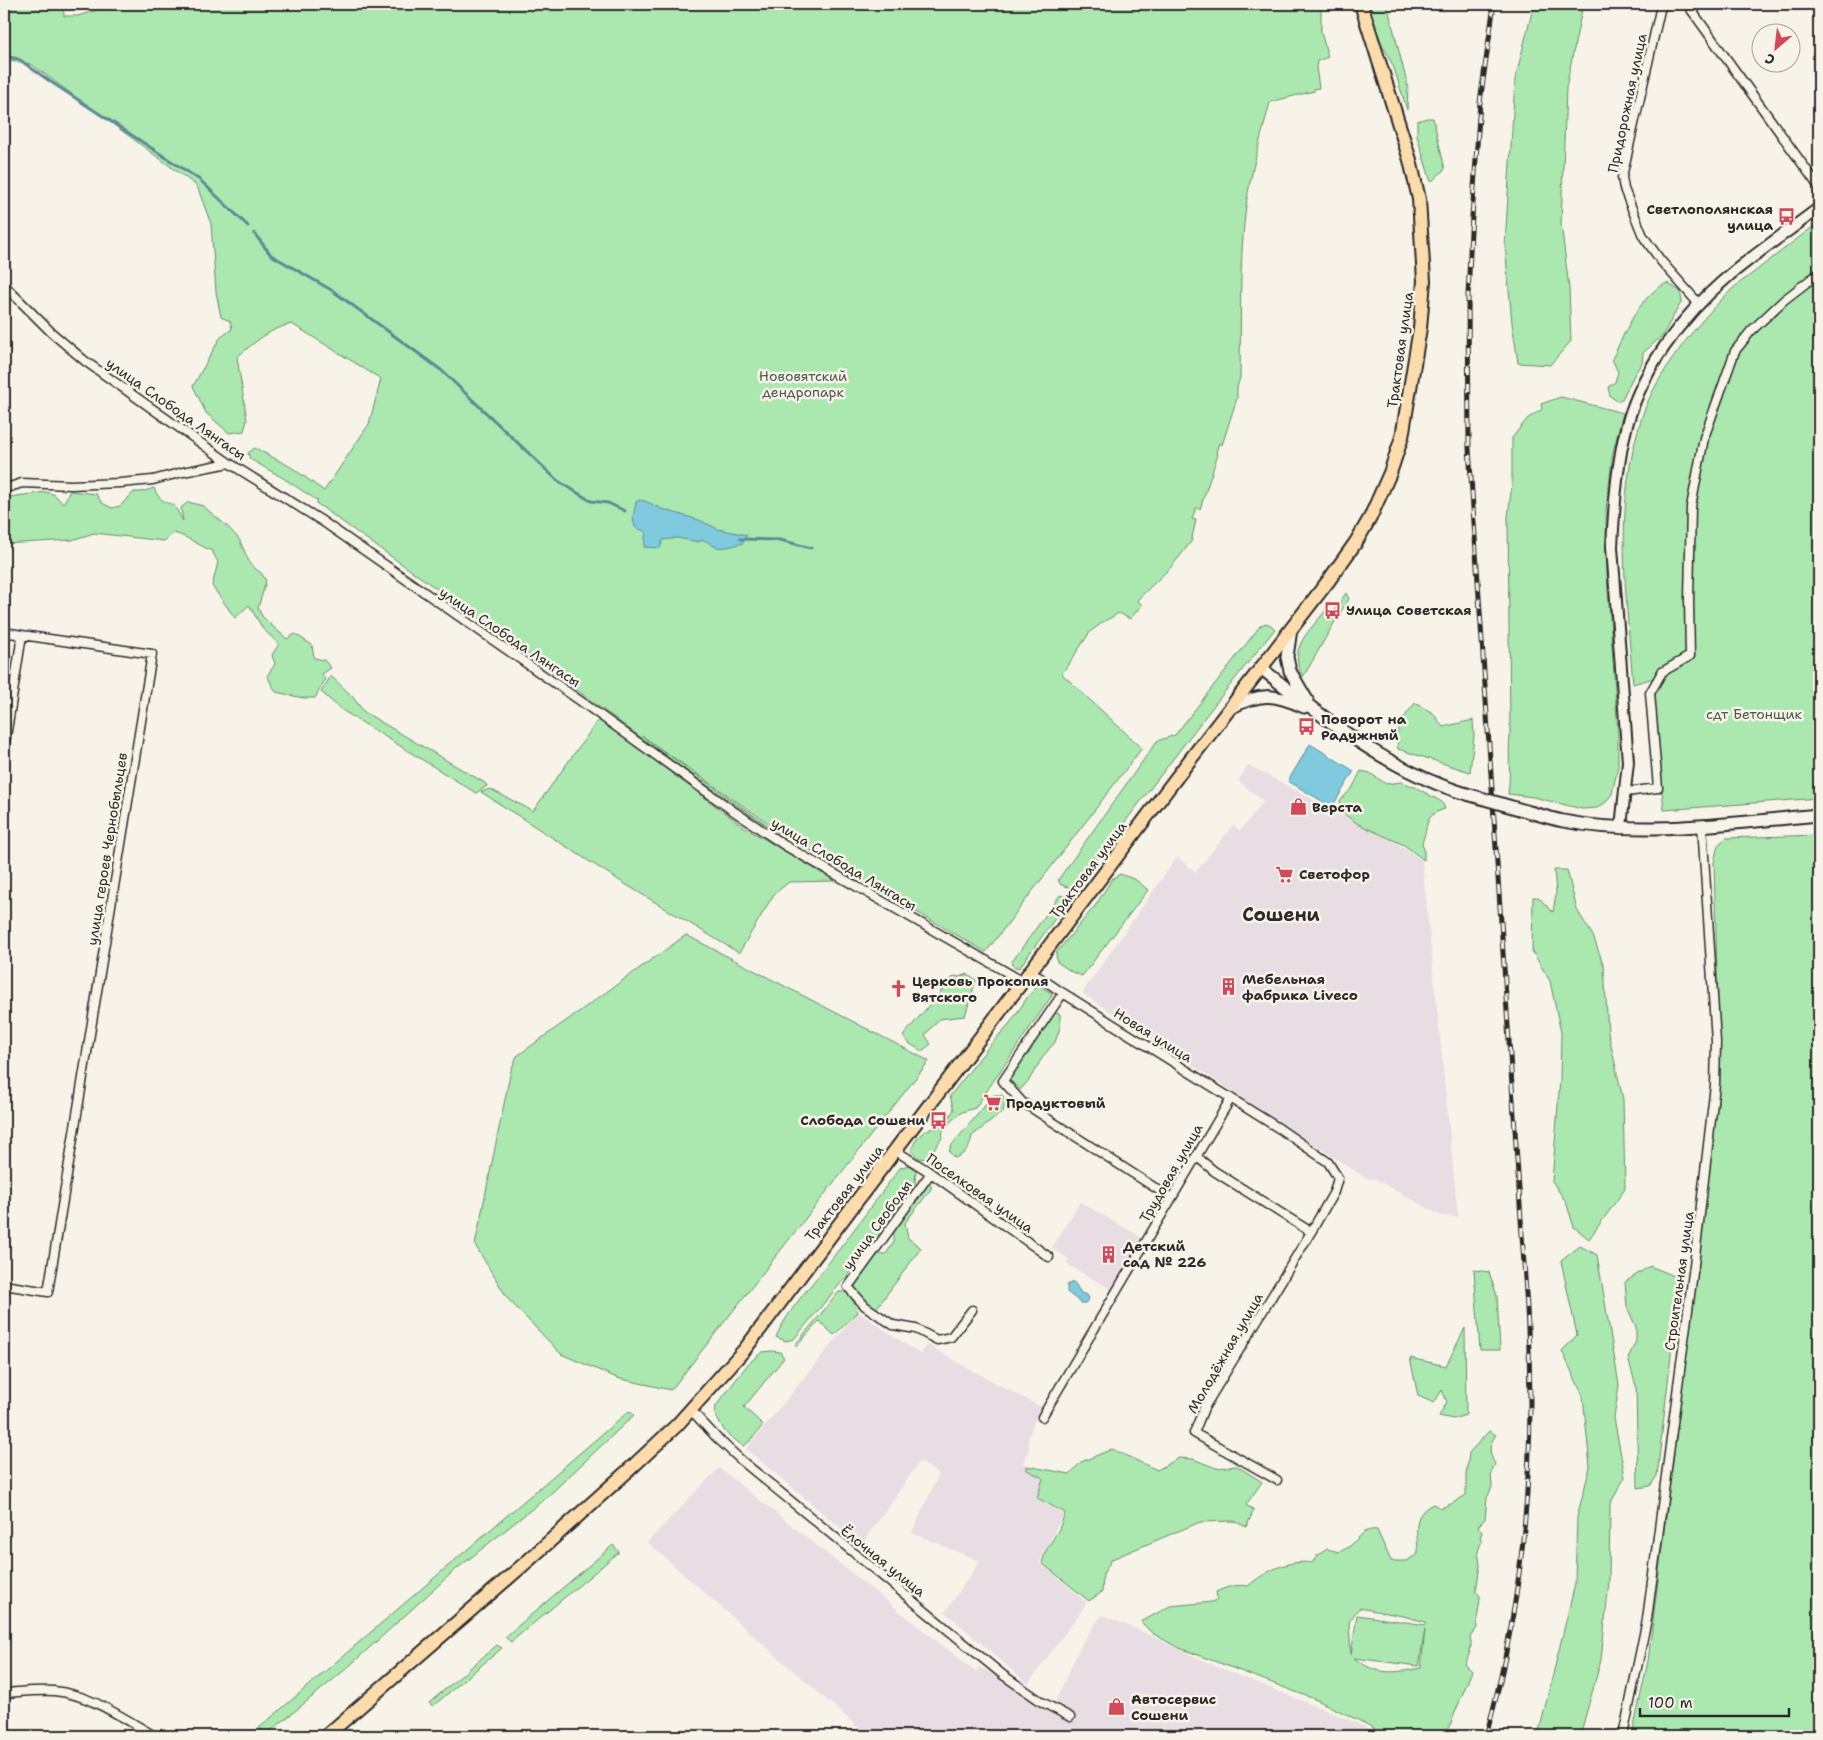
<svg xmlns="http://www.w3.org/2000/svg" width="1823" height="1740" viewBox="0 0 1823 1740" font-family="'Shantell Sans',sans-serif">
	<rect width="100%" height="100%" fill="#f7f3e8"/>
	<filter id="ink" filterUnits="userSpaceOnUse"><feTurbulence type="fractalNoise" baseFrequency=".02" numOctaves="2"/><feDisplacementMap in="SourceGraphic" scale="10" xChannelSelector="R" yChannelSelector="G"/><feConvolveMatrix kernelMatrix="1 2 1 2 8 2 1 2 1" color-interpolation-filters="sRGB"/></filter>
	<g filter="url(#ink)">
		<path fill="#e7dde3" d="M 1248,765 L 1405,848 L 1422,860 L 1458,1217 L 1442,1216 L 1375,1179 L 1366,1178 L 1082,993 L 1177,857 L 1196,872 L 1233,825 L 1240,831 L 1264,801 L 1238,781 Z
			M 1080,1202 L 1141,1237 L 1112,1290 L 1067,1264 L 1069,1259 L 1052,1248 Z
			M 858,1312 L 920,1354 L 927,1344 L 962,1365 L 1041,1407 L 1032,1426 L 1028,1438 L 1029,1448 L 1023,1463 L 1045,1478 L 1036,1499 L 1063,1514 L 1040,1562 L 1087,1603 L 1028,1684 L 945,1612 L 980,1561 L 912,1533 L 939,1474 L 920,1461 L 861,1545 L 746,1449 Z
			M 719,1468 L 976,1672 L 979,1667 L 993,1674 L 1047,1711 L 1056,1700 L 1082,1643 L 1102,1615 L 1141,1631 L 1213,1665 L 1350,1720 L 1371,1730 L 1369,1736 L 868,1736 L 647,1542 Z"/>
		<path fill="#aae8af" stroke="#6a8a6d" fill-rule="evenodd" d="M 4,4 L 63,4 L 64,16 L 78,16 L 116,4 L 1321,4 L 1321,32 L 1328,57 L 1317,61 L 1316,67 L 1319,88 L 1314,89 L 1314,91 L 1270,102 C 1261,139 1249,176 1245,214 C 1239,268 1241,324 1240,378 L 1237,387 L 1237,398 L 1222,445 L 1219,443 L 1216,452 L 1218,454 L 1200,509 L 1196,508 L 1192,519 L 1196,520 L 1191,542 L 1172,566 L 1137,600 L 1142,605 L 1130,619 L 1119,613 L 1103,622 L 1090,632 L 1062,674 L 1142,748 L 986,952 L 794,841 L 642,736 L 784,837 C 697,781 615,718 532,657 C 461,605 388,555 316,503 L 318,501 L 283,478 L 250,459 L 248,453 L 255,448 L 291,467 L 324,491 L 369,424 L 381,379 L 292,324 C 270,328 254,343 237,357 L 247,420 L 244,431 L 229,433 L 206,413 L 193,386 L 220,338 L 232,329 L 230,321 L 221,317 L 216,292 L 211,224 L 197,186 L 31,64 L 4,59 Z
			M 1368,4 L 1387,4 L 1408,87 L 1407,110 L 1394,68 L 1372,23 Z
			M 1534,4 L 1583,4 L 1566,88 L 1561,223 L 1569,288 L 1571,341 L 1550,365 L 1518,363 L 1512,323 L 1505,245 L 1515,80 Z
			M 1427,118 L 1433,118 L 1445,169 L 1431,182 L 1417,136 L 1417,121 Z
			M 1819,222 L 1819,798 L 1664,810 L 1653,703 L 1661,676 L 1633,684 C 1626,594 1613,502 1643,414 C 1657,373 1696,325 1727,294 C 1734,286 1744,280 1753,273 C 1775,256 1797,239 1819,222 Z
			M 1667,283 L 1680,291 L 1682,301 L 1662,336 L 1643,353 L 1642,363 L 1635,373 L 1622,399 L 1617,401 L 1610,396 L 1608,387 L 1615,382 L 1618,372 L 1612,359 C 1623,337 1634,308 1654,291 C 1657,288 1663,285 1667,283 Z
			M 1561,397 L 1623,413 L 1613,452 L 1606,510 L 1607,575 L 1618,734 L 1618,766 L 1612,794 L 1605,803 L 1597,808 L 1582,809 L 1533,797 L 1508,794 C 1511,774 1508,755 1510,735 L 1508,517 L 1512,483 L 1512,438 L 1527,419 L 1542,409 L 1541,404 Z
			M 154,488 C 158,499 164,502 174,505 L 183,521 L 181,508 L 188,502 L 203,506 L 228,527 L 239,539 L 250,564 L 262,574 L 266,581 L 258,608 L 262,616 L 269,623 L 287,639 L 295,634 L 312,645 L 314,658 L 324,660 L 331,668 L 322,674 L 325,680 L 315,698 L 303,698 L 276,692 L 267,676 L 275,664 L 272,655 L 279,644 L 263,629 L 249,605 L 235,618 L 212,586 L 218,562 L 212,551 C 198,545 188,537 174,533 L 164,541 L 94,533 L 72,540 L 4,544 L 4,500 L 9,497 L 46,492 L 55,495 L 63,504 L 70,491 L 96,494 L 102,503 L 112,508 L 120,506 L 134,492 L 142,492 Z
			M 1346,593 L 1349,599 C 1332,624 1319,651 1303,677 C 1287,648 1309,632 1326,610 L 1332,614 Z
			M 1266,623 L 1271,625 L 1275,629 L 1211,709 L 1077,885 L 1071,888 L 1061,885 L 1058,880 L 1157,741 L 1175,735 L 1261,625 Z
			M 331,676 L 352,696 L 364,712 L 485,783 L 487,786 L 476,793 L 342,710 L 321,692 Z
			M 1415,703 L 1433,713 L 1443,727 L 1473,720 L 1474,736 L 1470,772 L 1398,749 C 1394,728 1403,719 1415,703 Z
			M 599,719 L 744,827 L 835,881 L 789,882 L 774,894 L 739,953 L 620,881 L 481,792 L 490,789 L 533,811 Z
			M 1361,771 L 1370,773 L 1386,784 L 1401,782 L 1413,786 L 1442,802 L 1445,809 C 1423,815 1429,826 1422,843 L 1424,849 L 1424,860 L 1404,845 L 1358,824 L 1341,812 L 1340,801 L 1353,787 Z
			M 1819,835 L 1819,1736 L 1632,1736 L 1648,1661 L 1720,1079 L 1714,862 L 1718,845 L 1726,838 Z
			M 1554,870 L 1567,870 L 1577,910 L 1593,936 L 1604,966 L 1608,1032 L 1623,1099 L 1625,1189 L 1589,1239 L 1574,1227 L 1566,1202 L 1552,1181 L 1560,1080 L 1561,1033 L 1550,981 L 1532,951 L 1533,897 L 1538,897 L 1553,912 L 1556,893 Z
			M 1120,874 L 1136,880 L 1148,890 L 1082,976 L 1072,972 L 1057,962 L 1056,953 L 1095,906 L 1112,879 Z
			M 1060,895 L 1066,897 L 1067,902 L 1019,968 L 1013,966 L 1011,963 Z
			M 686,935 L 929,1061 L 671,1390 L 617,1378 L 561,1354 L 508,1299 L 475,1245 L 511,1070 L 517,1056 Z
			M 967,974 L 976,980 L 965,1016 L 939,1019 L 925,1035 L 931,1044 L 922,1051 L 910,1044 L 903,1036 L 954,976 L 959,977 Z
			M 1038,985 L 1053,994 L 975,1108 L 962,1112 L 951,1121 L 943,1130 L 942,1138 L 927,1159 L 919,1158 L 911,1151 C 916,1136 925,1127 940,1128 L 954,1110 L 950,1096 L 990,1045 L 1010,1023 L 1027,998 Z
			M 1050,1012 L 1060,1014 L 1060,1028 L 1055,1042 L 1044,1055 L 1029,1080 L 1020,1090 L 1009,1079 L 1016,1067 L 1030,1052 L 1033,1040 L 1048,1022 Z
			M 994,1095 L 1002,1095 L 1006,1101 L 1003,1112 L 972,1136 C 969,1149 968,1152 955,1158 L 949,1152 L 951,1146 Z
			M 908,1165 L 916,1170 L 915,1183 L 905,1201 L 870,1248 L 794,1339 L 786,1341 L 776,1337 C 789,1308 812,1285 831,1260 C 855,1229 877,1198 900,1168 Z
			M 927,1184 L 931,1185 L 931,1189 L 905,1223 L 908,1238 L 921,1248 L 876,1309 L 864,1301 L 854,1292 L 856,1281 L 878,1254 L 886,1254 L 894,1242 L 894,1232 L 900,1221 Z
			M 1580,1246 L 1597,1255 L 1619,1385 L 1614,1418 L 1625,1477 L 1610,1504 L 1609,1582 L 1601,1660 L 1580,1736 L 1538,1736 L 1575,1584 L 1577,1517 L 1590,1467 L 1583,1396 L 1562,1351 L 1577,1335 L 1561,1261 Z
			M 1650,1266 L 1677,1277 L 1680,1293 L 1672,1323 L 1671,1356 L 1657,1476 L 1650,1486 L 1638,1488 L 1636,1386 L 1628,1358 L 1636,1341 L 1636,1327 L 1627,1307 L 1625,1282 Z
			M 1474,1270 L 1489,1272 L 1497,1296 L 1500,1350 L 1480,1350 Z
			M 839,1292 L 849,1292 L 858,1312 L 834,1335 L 819,1321 L 797,1346 L 795,1345 Z
			M 1465,1328 L 1466,1415 L 1453,1419 L 1439,1416 L 1447,1402 L 1442,1390 L 1434,1403 L 1418,1396 L 1410,1358 L 1446,1366 Z
			M 772,1351 L 780,1352 L 784,1358 L 744,1407 L 763,1425 L 750,1441 L 743,1446 L 726,1433 L 715,1415 L 716,1406 L 748,1364 L 762,1352 Z
			M 629,1411 L 634,1415 L 547,1497 L 454,1571 L 346,1669 L 266,1735 L 259,1728 Z
			M 1489,1431 L 1496,1435 C 1488,1445 1489,1454 1495,1464 L 1491,1473 L 1492,1487 L 1487,1498 L 1485,1519 L 1478,1526 L 1482,1532 L 1480,1538 L 1482,1540 L 1478,1551 L 1480,1565 L 1476,1591 L 1480,1596 C 1480,1607 1476,1617 1477,1628 L 1470,1637 C 1473,1647 1469,1655 1465,1664 L 1472,1671 L 1450,1725 L 1443,1736 L 1372,1736 L 1374,1728 L 1317,1700 L 1177,1647 L 1152,1633 L 1141,1622 L 1170,1606 L 1212,1602 L 1217,1599 L 1216,1592 C 1227,1587 1236,1584 1248,1586 C 1266,1571 1288,1559 1312,1563 L 1317,1556 L 1327,1549 L 1339,1552 C 1343,1550 1348,1548 1350,1546 C 1359,1538 1364,1528 1377,1530 L 1391,1561 L 1406,1561 L 1418,1554 C 1418,1533 1410,1515 1433,1504 L 1441,1508 L 1453,1503 L 1466,1495 L 1466,1474 L 1469,1453 ZM 1359,1608 L 1403,1616 L 1426,1622 L 1426,1625 L 1357,1615 L 1351,1655 L 1349,1622 ZM 1425,1629 L 1421,1668 C 1394,1673 1377,1676 1354,1658 L 1419,1666 Z
			M 1112,1449 L 1157,1470 L 1179,1458 L 1193,1459 L 1216,1468 L 1237,1466 L 1262,1482 L 1246,1505 L 1254,1510 L 1246,1527 L 1234,1521 L 1200,1522 L 1112,1559 L 1103,1574 L 1102,1592 L 1089,1601 L 1042,1563 L 1046,1551 L 1059,1529 L 1065,1513 L 1037,1498 L 1043,1478 L 1027,1470 L 1027,1466 L 1070,1474 L 1081,1462 Z
			M 613,1545 L 619,1552 L 511,1642 L 505,1637 Z
			M 497,1645 L 502,1648 L 433,1706 L 429,1703 Z"/>
		<path fill="#7fcade" stroke="#5d8a96" d="M 639,500 L 645,501 L 662,509 L 699,520 L 718,529 L 747,535 L 743,543 C 734,545 723,550 714,546 C 710,544 708,541 703,540 L 699,542 L 677,538 L 663,540 L 660,548 L 644,547 L 646,532 L 635,527 L 633,518 L 636,502 Z
			M 1310,744 L 1354,771 L 1332,807 L 1288,781 Z
			M 1074,1282 L 1081,1293 L 1087,1295 L 1089,1298 L 1088,1301 L 1085,1303 L 1081,1303 L 1067,1292 L 1067,1285 Z"/>
		<g fill="none" stroke-linecap="round" stroke-linejoin="round">
			<path stroke="#5d8a96" stroke-width="3" d="M 4,56 L 18,59
				M 20,60 L 51,82 L 200,180 L 248,226
				M 254,233 L 271,255 L 333,291 L 441,370 L 558,481 L 591,501 L 608,503 L 625,511
				M 740,539 L 780,540 L 811,548"/>
			<defs>
				<path id="minor" d="M 1663,4 L 1660,10 L 1622,177 L 1624,189 L 1643,236 L 1661,261 L 1699,304
					M 1687,4 L 1819,187
					M 1815,4 L 1819,9
					M 4,285 L 52,333 L 85,361 L 229,463 L 322,521 L 579,700 L 732,810 L 784,845 L 1022,981
					M 4,489 L 22,483 L 71,485 L 120,483 L 153,480 L 183,472 L 229,463
					M 4,632 L 22,635
					M 4,750 L 22,635 L 152,654 L 48,1292 L 4,1285
					M 1626,792 L 1658,788 L 1650,693 L 1662,672 L 1690,656 L 1689,599 L 1691,507 L 1704,438 L 1735,351 L 1751,331 L 1784,300 L 1819,273
					M 1030,971 L 1063,993 L 1003,1081 L 1022,1102 L 1171,1198
					M 1063,993 L 1280,1129 L 1328,1162 L 1338,1178 L 1334,1192 L 1311,1232 L 1204,1408 L 1194,1433 L 1277,1480
					M 896,1151 L 928,1171 L 1049,1257
					M 1196,1156 L 1214,1171 L 1311,1232
					M 930,1174 L 848,1287 L 865,1306 L 893,1325 L 916,1329 L 937,1340 L 951,1337 L 972,1310
					M 691,1410 L 716,1437 L 742,1461 L 1003,1675 L 1042,1702 L 1070,1717
					M 1042,1417 L 1231,1098
					M 4,1693 C 20,1692 38,1690 54,1691 C 90,1694 124,1719 155,1736
					M 1623,1736 L 1647,1619 L 1694,1265 L 1715,1085 L 1716,1042 L 1702,825"/>
				<path id="tertiary" d="M 1621,827 L 1628,762 L 1612,547 C 1614,510 1616,474 1624,437 C 1638,373 1681,316 1731,274 C 1759,251 1790,230 1819,208"/>
				<path id="secondary" d="M 1291,629 L 1287,657 L 1290,671 L 1307,700
					M 1261,668 C 1321,716 1385,768 1460,792
					M 1230,708 C 1260,693 1273,693 1304,707
					M 1533,813 C 1543,816 1553,819 1563,821 C 1643,837 1738,822 1819,815"/>
				<path id="primary" d="M 326,1736 L 530,1559 L 631,1468 L 677,1425 L 745,1349 L 1186,765 L 1329,580 L 1356,542 L 1370,518 L 1390,473 L 1402,437 L 1420,328 L 1424,281 L 1419,199 L 1410,160 L 1361,4"/>
			</defs>
			<use href="#minor" stroke="#2b2b2b" stroke-width="11"/>
			<use href="#tertiary" stroke="#2b2b2b" stroke-width="14"/>
			<use href="#secondary" stroke="#2b2b2b" stroke-width="15"/>
			<use href="#primary" stroke="#2b2b2b" stroke-width="16"/>
			<use href="#minor" stroke="#f7f3e8" stroke-width="8"/>
			<use href="#tertiary" stroke="#f7f3e8" stroke-width="10"/>
			<use href="#secondary" stroke="#f7f3e8" stroke-width="11"/>
			<use href="#primary" stroke="#fcdcac" stroke-width="12"/>
			<defs>
				<path id="rail" d="M 1486,1736 C 1525,1597 1536,1452 1527,1308 L 1469,448 L 1468,296 L 1471,231 L 1480,102 L 1494,4"/>
			</defs>
			<use href="#rail" stroke="#2b2b2b" stroke-width="5"/>
			<use href="#rail" stroke="#f7f3e8" stroke-width="3" stroke-dasharray="9" stroke-linecap="butt"/>
			<defs>
				<path id="secondary-bridge" d="M 1460,792 L 1533,813"/>
			</defs>
			<use href="#secondary-bridge" stroke="#2b2b2b" stroke-width="15" stroke-linecap="butt"/>
			<use href="#secondary-bridge" stroke="#f7f3e8" stroke-width="11"/>
		</g>
	</g>
	<defs>
		<symbol id="bus-bare" viewBox="-9 -9 18 18"><path d="M-5-6H5V4H4V6H2V4H-2V6H-4V4H-5ZM-3.5-4V0h7V-4ZM-3.5 1.2v1.5H-2V1.2ZM2 1.2v1.5H3.5V1.2Z" fill="#d1495b" stroke="#f7f3e8" stroke-width="2.5" paint-order="stroke"/></symbol>
		<symbol id="shop-bare" viewBox="-9 -9 18 18"><path d="M-5-2.5h2.3a2.7 3.5 0 0 1 5.4 0H5L5.5 6h-11ZM-1.5-2.5h3a1.5 2.3 0 0 0-3 0Z" fill="#d1495b" stroke="#f7f3e8" stroke-width="2.5" paint-order="stroke"/></symbol>
		<symbol id="supermarket-bare" viewBox="-9 -9 18 18"><path d="M-6-5.5h2.5l.6 2H6L4.5 2H-2.5L-4.4-4H-6ZM-1.5 3.2a1.3 1.3 0 1 0 .1 0ZM3 3.2a1.3 1.3 0 1 0 .1 0Z" fill="#d1495b" stroke="#f7f3e8" stroke-width="2.5" paint-order="stroke"/></symbol>
		<symbol id="building-bare" viewBox="-9 -9 18 18"><path d="M-4-6H4V6H1V3H-1V6H-4ZM-2.5-4.3h1.7v1.8h-1.7ZM.8-4.3h1.7v1.8H.8ZM-2.5-1h1.7V.8h-1.7ZM.8-1h1.7V.8H.8Z" fill="#d1495b" stroke="#f7f3e8" stroke-width="2.5" paint-order="stroke"/></symbol>
		<symbol id="church-bare" viewBox="-9 -9 18 18"><path d="M-1.2-6h2.4v3.5h3.3v2.4h-3.3V6h-2.4V-.1h-3.3v-2.4h3.3Z" fill="#d1495b" stroke="#f7f3e8" stroke-width="2.5" paint-order="stroke"/></symbol>
	</defs>
	<g fill-rule="evenodd">
		<use href="#bus-bare" x="1774" y="204" width="25" height="25"/>
		<use href="#bus-bare" x="1320" y="598" width="25" height="25"/>
		<use href="#bus-bare" x="1294" y="714" width="25" height="25"/>
		<use href="#shop-bare" x="1286" y="794" width="25" height="25"/>
		<use href="#supermarket-bare" x="1272" y="862" width="25" height="25"/>
		<use href="#building-bare" x="1216" y="974" width="25" height="25"/>
		<use href="#church-bare" x="886" y="976" width="25" height="25"/>
		<use href="#supermarket-bare" x="980" y="1090" width="25" height="25"/>
		<use href="#bus-bare" x="926" y="1108" width="25" height="25"/>
		<use href="#building-bare" x="1096" y="1242" width="25" height="25"/>
		<use href="#shop-bare" x="1104" y="1694" width="25" height="25"/>
	</g>
	<g text-anchor="middle" dominant-baseline="central" stroke-width="5" stroke-linejoin="round" paint-order="stroke">
		<g font-size="14" fill="#2b2b2b" stroke="#f7f3e8">
			<text transform="translate(1627 103) rotate(-78)">Придорожная улица</text>
			<text transform="translate(1400 350) rotate(-82)">Трактовая улица</text>
			<text transform="translate(176 409) rotate(35)">улица Слобода Лянгасы</text>
			<text transform="translate(510 637) rotate(34)">улица Слобода Лянгасы</text>
			<text transform="translate(107 849) rotate(-81)">улица героев Чернобыльцев</text>
			<text transform="translate(844 864) rotate(31)">улица Слобода Лянгасы</text>
			<text transform="translate(1088 870) rotate(-53)">Трактовая улица</text>
			<text transform="translate(1153 1035) rotate(32)">Новая улица</text>
			<text transform="translate(1171 1173) rotate(-60)">Трудовая улица</text>
			<text transform="translate(844 1193) rotate(-52)">Трактовая улица</text>
			<text transform="translate(980 1193) rotate(35)">Поселковая улица</text>
			<text transform="translate(877 1225) rotate(-54)">улица Свободы</text>
			<text transform="translate(1679 1281) rotate(-82)">Строительная улица</text>
			<text transform="translate(1225 1353) rotate(-60)">Молодёжная улица</text>
			<text transform="translate(883 1561) rotate(39)">Ёлочная улица</text>
		</g>
		<g font-size="14" font-weight="bold" fill="#2b2b2b" stroke="#f7f3e8" text-anchor="start">
			<text x="1773" y="209" text-anchor="end">Светлополянская<tspan x="1773" dy="16">улица</tspan></text>
			<text x="1346" y="610">Улица Советская</text>
			<text x="1321" y="719">Поворот на<tspan x="1321" dy="16">Радужный</tspan></text>
			<text x="1312" y="807">Верста</text>
			<text x="1299" y="874">Светофор</text>
			<text x="1242" y="979">Мебельная<tspan x="1242" dy="16">фабрика Liveco</tspan></text>
			<text x="912" y="981">Церковь Прокопия<tspan x="912" dy="16">Вятского</tspan></text>
			<text x="1006" y="1103">Продуктовый</text>
			<text x="925" y="1120" text-anchor="end">Слобода Сошени</text>
			<text x="1123" y="1246">Детский<tspan x="1123" dy="16">сад № 226</tspan></text>
			<text x="1131" y="1699">Автосервис<tspan x="1131" dy="16">Сошени</tspan></text>
		</g>
		<g font-size="14" fill="#4b5a4c" stroke="#f7f3e8">
			<text x="803" y="376">Нововятский<tspan x="803" dy="16">дендропарк</tspan></text>
			<text x="1754" y="714">сдт Бетонщик</text>
		</g>
		<g font-size="19" font-weight="bold" fill="#2b2b2b" stroke="#f7f3e8">
			<text x="1281" y="914">Сошени</text>
		</g>
	</g>
	<rect width="1823" height="1740" fill="none" stroke="#f7f3e8" stroke-width="20"/>
	<rect x="10" y="10" width="1803" height="1720" fill="none" stroke="#2b2b2b" stroke-width="2" filter="url(#ink)"/>
	<g transform="translate(1776 48) rotate(208)"><circle r="24" fill="#f7f3e8" stroke="#a5a39c"/>
	<path d="M0-4L9 19L0 12L-9 19Z" fill="#d1495b"/>
	<text y="-8" font-size="14" font-weight="bold" text-anchor="middle" fill="#2b2b2b">С</text>
	</g>
	<path d="M1640 1708v8h149v-8" fill="none" stroke="#2b2b2b" stroke-width="2.5"/>
	<text x="1648" y="1708" font-size="15" fill="#2b2b2b" stroke="#f7f3e8" stroke-width="4" paint-order="stroke">100 m</text>
</svg>
